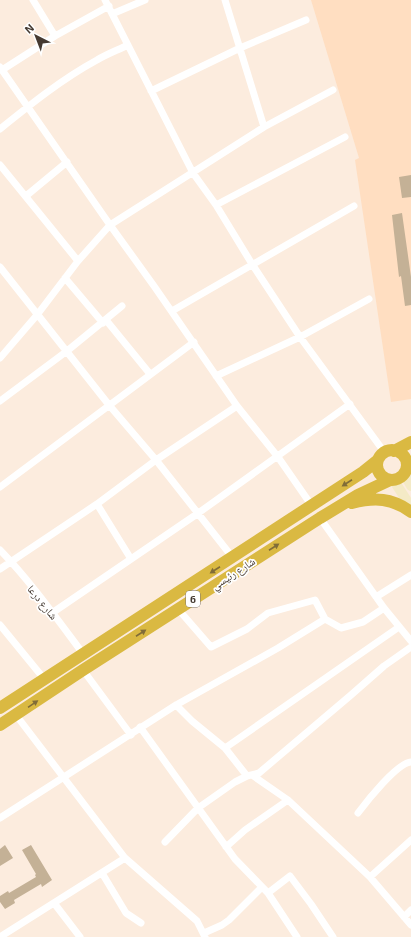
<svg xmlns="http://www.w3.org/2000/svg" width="411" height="937" viewBox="0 0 411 937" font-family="'Exo 2','Noto Naskh Arabic',sans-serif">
	<rect width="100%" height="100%" fill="#fcecde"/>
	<path fill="#ffdec1" d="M 311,0 L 411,0 L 411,399 L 391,402 L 355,160 L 359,158 Z"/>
	<path fill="#c4b196" d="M 411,175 L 411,197 L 402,198 L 399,177 Z
		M 402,213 L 411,277 L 411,305 L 405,306 L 401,276 L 399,277 L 392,215 Z
		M 5,845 L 13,858 L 0,866 L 0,849 Z
		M 31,845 L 52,880 L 42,887 L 41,884 L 14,900 L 15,903 L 5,909 L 0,902 L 0,896 L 8,891 L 9,893 L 36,877 L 35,875 L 36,874 L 22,850 Z"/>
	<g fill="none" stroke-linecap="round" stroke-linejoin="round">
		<path stroke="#fff" stroke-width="7" d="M 33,0 L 55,36
			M 105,0 L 193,173 L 216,205 L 252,264 L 300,337 L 385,453
			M 225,0 L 264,127
			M 112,14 L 145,0
			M 0,67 L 110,225 L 154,286 L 237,406 L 278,457 L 312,506
			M 2,70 L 55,36 L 109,6
			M 151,91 L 240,48 L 306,20
			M 0,129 C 31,104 62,79 97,60 C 107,54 118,50 128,45
			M 0,165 L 78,261
			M 26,196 L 67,162
			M 216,205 L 345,137
			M 0,267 L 109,405 L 156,460 L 233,558
			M 65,278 L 103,323
			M 172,311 L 354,206
			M 106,320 L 150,374
			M 0,358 L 37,315 L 78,261 L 110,225 L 264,127 L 333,90
			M 216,376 L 300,337 L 369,299
			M 0,401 L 67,351 L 122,306
			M 0,487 L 194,342
			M 97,504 L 131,559
			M 320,518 L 384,608 L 411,641
			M 0,550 C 31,582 57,619 84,655
			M 0,569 L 97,504 L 156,460 L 237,406
			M 376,597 L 411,575
			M 178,609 L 211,647 L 247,629 L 268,613 L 315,600 L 325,619
			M 52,613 L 197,514 L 350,404
			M 0,625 L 45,680
			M 83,670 L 131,735
			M 176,705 L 192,721 L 225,748 L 247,776
			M 16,715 L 125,858 L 197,921 L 205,937
			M 140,727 L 235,859 L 268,893 L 297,937
			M 225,748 L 399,627
			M 252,775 L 288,800 L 370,877 L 411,925
			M 358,813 C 367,801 397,763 411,762
			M 0,818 L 176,705 L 278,648 L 325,619 L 341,628 L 363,622 L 384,608
			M 165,842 L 198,808 L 235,782 L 247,776 L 259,773 L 351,695 L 384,666 L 411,647
			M 226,847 L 245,830 L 288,800
			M 102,873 L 126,913 L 141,923
			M 370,877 L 411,840
			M 268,893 L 290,876 L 311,904 L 333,937
			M 54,903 L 80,937
			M 404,917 L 411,910
			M 204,933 L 222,925 L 229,920 L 262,887
			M 0,937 L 125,858"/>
		<path stroke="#f4eac6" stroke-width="10" d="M 404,473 L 411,486
			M 392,480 L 396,484 L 411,507"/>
		<path stroke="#dab942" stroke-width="12" d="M377 465a15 15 0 1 1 30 0a15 15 0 1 1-30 0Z
			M 394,451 L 411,442
			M 352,503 C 375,497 392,498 411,512
			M 0,708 L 363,472 L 378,460
			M 0,725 L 83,670 L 320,518 L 358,495 L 390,480"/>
	</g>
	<defs><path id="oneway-solid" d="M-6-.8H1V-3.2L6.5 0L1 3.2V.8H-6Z"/></defs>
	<g fill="#816d38">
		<use href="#oneway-solid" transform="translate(347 483) rotate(147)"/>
		<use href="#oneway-solid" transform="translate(274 547) rotate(-33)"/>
		<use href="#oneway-solid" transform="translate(215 570) rotate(147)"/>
		<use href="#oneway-solid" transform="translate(141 633) rotate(-33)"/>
		<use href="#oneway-solid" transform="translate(33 704) rotate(-34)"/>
	</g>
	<g text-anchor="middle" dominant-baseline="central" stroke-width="3.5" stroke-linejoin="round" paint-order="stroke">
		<rect fill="#fff" stroke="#7d756f" stroke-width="1" x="186" y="591" width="14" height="16" rx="3"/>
		<g font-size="10" font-weight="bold" fill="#453a31">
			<text x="193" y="599">6</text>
		</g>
		<g font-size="11" fill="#453a31" stroke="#fff">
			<text transform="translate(233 573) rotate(-33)">شارع رئيسي</text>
			<text transform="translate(43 602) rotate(51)">شارع درعا</text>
		</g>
	</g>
	<g transform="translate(36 36) rotate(318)" stroke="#ffffff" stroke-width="3" paint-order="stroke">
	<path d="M0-3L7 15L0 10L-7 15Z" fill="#453a31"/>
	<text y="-6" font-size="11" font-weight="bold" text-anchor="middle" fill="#453a31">N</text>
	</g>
</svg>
